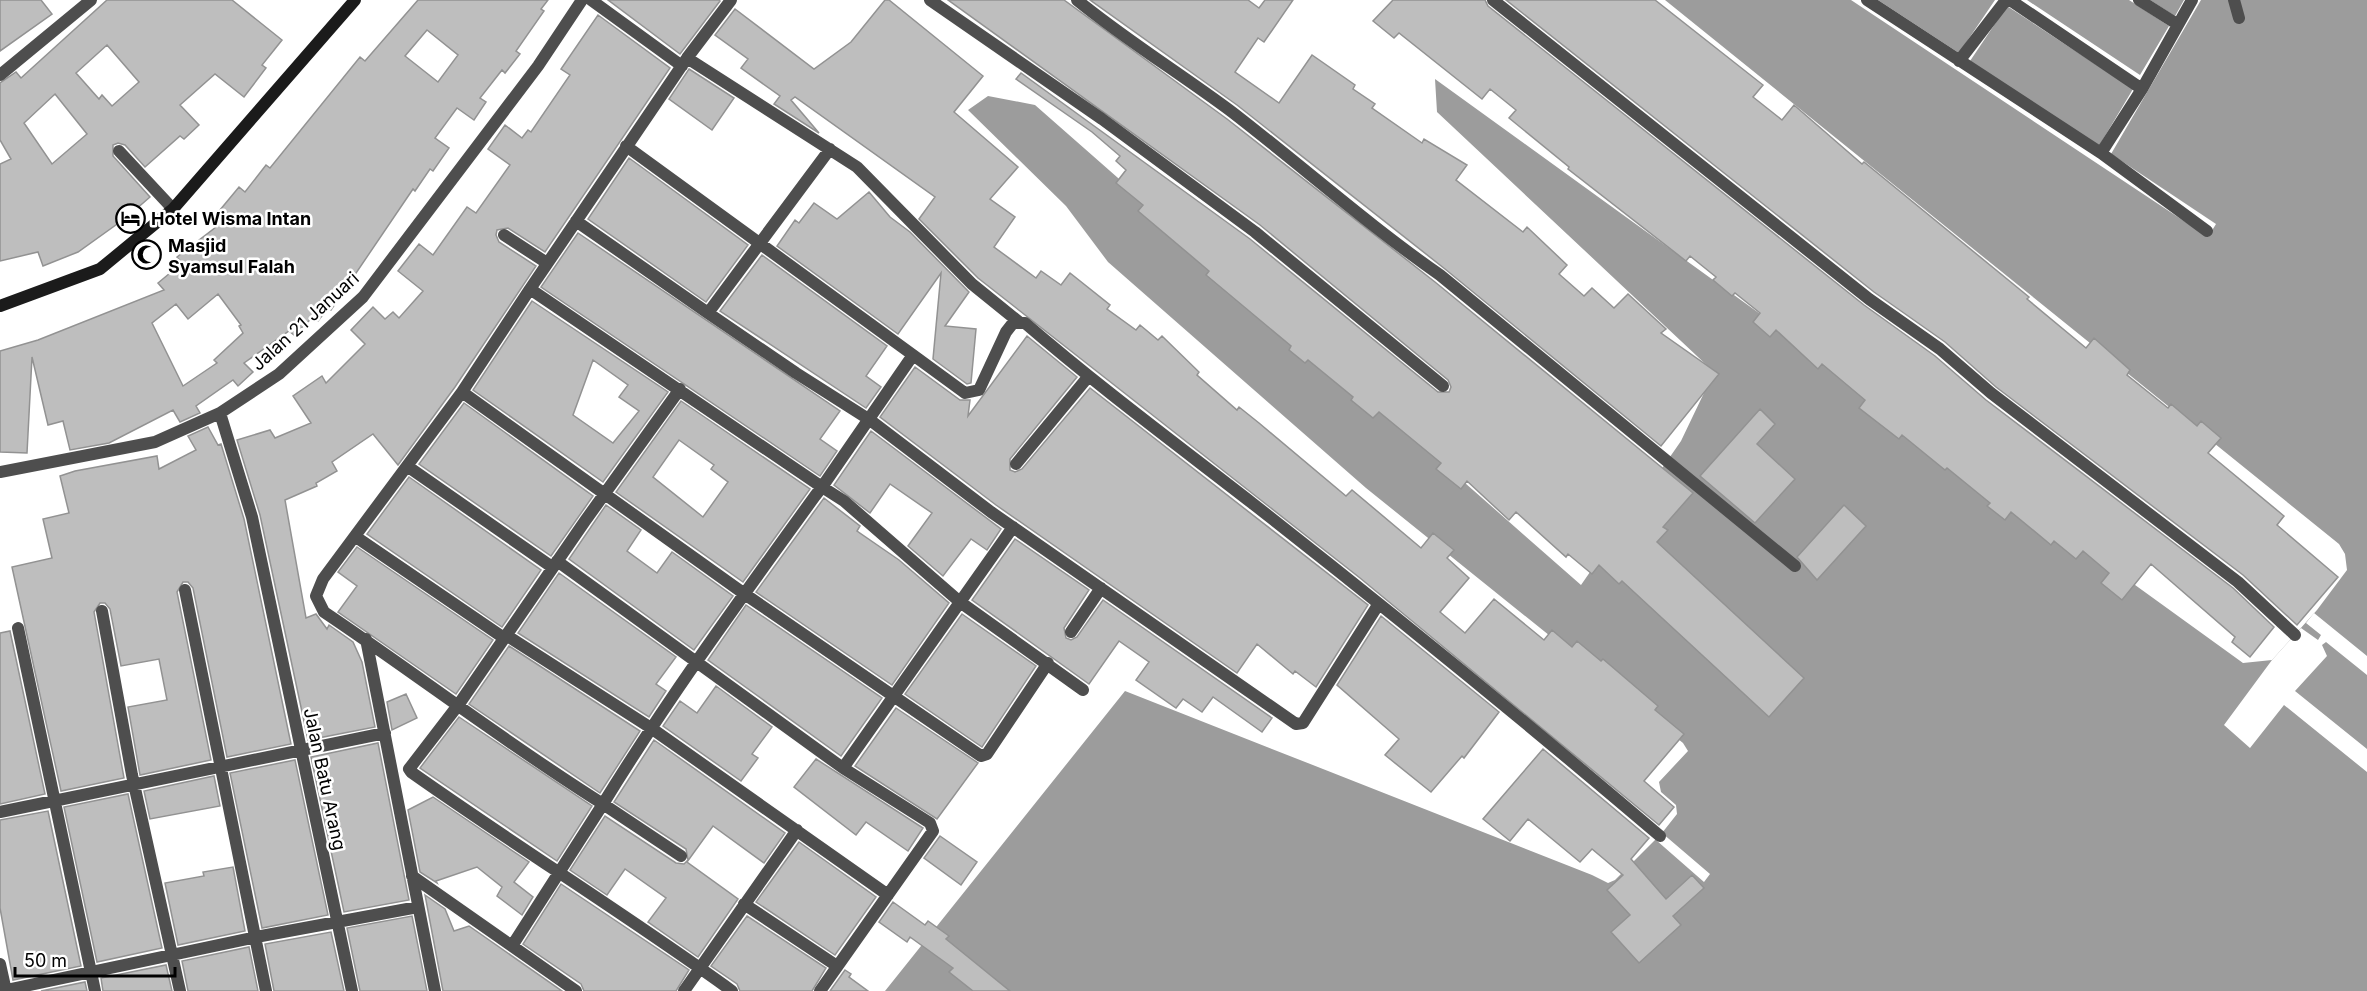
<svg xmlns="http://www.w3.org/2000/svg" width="2367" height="991" viewBox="0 0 2367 991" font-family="Inter,sans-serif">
	<rect width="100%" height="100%" fill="#fff"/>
	<path fill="#9c9c9c" d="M 1665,0 L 2367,0 L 2367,991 L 885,991 L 1125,691 L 1592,875 L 1608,883 L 1615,880 L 1662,833 L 1677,814 L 1676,805 L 1661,792 L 1659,782 L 1688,751 L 1683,743 L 1366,488 L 1108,262 L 1066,206 L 968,110 L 988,96 L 1035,105 L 1581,585 L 1681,441 L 1714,372 L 1437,112 L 1435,79 L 2243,663 L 2272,660 L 2317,610 L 2347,570 L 2345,554 L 2339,544 Z"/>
	<path fill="#fff" fill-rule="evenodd" d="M 1851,0 L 1878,0 L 1959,53 L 1995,0 L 2027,0 L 2140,75 L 2169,26 L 2129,0 L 2150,0 L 2175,16 L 2184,0 L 2201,0 L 2111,154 L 2216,224 L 2208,237 ZM 2007,6 L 2133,89 L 2099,146 L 1970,61 Z
		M 2314,613 L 2367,656 L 2367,675 L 2326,642 L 2322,645 L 2327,656 L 2295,691 L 2367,749 L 2367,772 L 2284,705 L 2250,748 L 2224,725 L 2272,660 L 2301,628 L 2318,640 L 2321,635 L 2306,623 Z
		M 1662,833 L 1710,874 L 1704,882 L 1656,840 Z"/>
	<path fill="#bebebe" stroke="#929292" stroke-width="1.5" fill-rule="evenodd" d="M 0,0 L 41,0 L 52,14 L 0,51 Z
		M 107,0 L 232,0 L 282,40 L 262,65 L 266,68 L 244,97 L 215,74 L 180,105 L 199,125 L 184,139 L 180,136 L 145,167 L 125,145 L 118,143 L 113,145 L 113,156 L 150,197 L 127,217 L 78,252 L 43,266 L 38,252 L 0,261 L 0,164 L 11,159 L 0,140 L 0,83 L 16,72 L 21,78 ZM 107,45 L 139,82 L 112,106 L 102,95 L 99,99 L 76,73 ZM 55,94 L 87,134 L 52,164 L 24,123 Z
		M 418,0 L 548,0 L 541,9 L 544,11 L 516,51 L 520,54 L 505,73 L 502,70 L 480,98 L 486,102 L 474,120 L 457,108 L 435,138 L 449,148 L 433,171 L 430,169 L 415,191 L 413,189 L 331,310 L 328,308 L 318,321 L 313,317 L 294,335 L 289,331 L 244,363 L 253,372 L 238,386 L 233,380 L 196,406 L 200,413 L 180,422 L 173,410 L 109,443 L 70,450 L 63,421 L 48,425 L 32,357 L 27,453 L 0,452 L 0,351 L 38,340 L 164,290 L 158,283 L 182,263 L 177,257 L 229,217 L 220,210 L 239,187 L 245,192 L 266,165 L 270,168 L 360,57 L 365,61 ZM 427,30 L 458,55 L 438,82 L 405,56 ZM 218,294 L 241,325 L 239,326 L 243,333 L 214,360 L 217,363 L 183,386 L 152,323 L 176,304 L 188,319 Z
		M 608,0 L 719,0 L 720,1 L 680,54 Z
		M 885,0 L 889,0 L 983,76 L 954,112 L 1018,167 L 990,199 L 1015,217 L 994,247 L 1036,278 L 1041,271 L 1061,285 L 1070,273 L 1110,305 L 1107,309 L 1136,330 L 1140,325 L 1158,340 L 1162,336 L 1199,372 L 1197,375 L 1237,410 L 1239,407 L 1259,423 L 1346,496 L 1352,490 L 1421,548 L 1433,533 L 1454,550 L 1447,558 L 1469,578 L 1440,612 L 1465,633 L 1494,599 L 1544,640 L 1552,630 L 1572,647 L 1577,641 L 1601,661 L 1603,659 L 1658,706 L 1655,710 L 1684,734 L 1644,781 L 1674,807 L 1659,825 L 1360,578 L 978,278 L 919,219 L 935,197 L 795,97 L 791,100 L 819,133 L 774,104 L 780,96 L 741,68 L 748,59 L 715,35 L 735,9 L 814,69 L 851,42 Z
		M 948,0 L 1064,0 L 1227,119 L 1435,282 L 1693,493 L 1663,527 L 1668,530 L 1657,542 L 1804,678 L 1769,717 L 1622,581 L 1619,584 L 1599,565 L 1592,574 L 1568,554 L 1566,557 L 1516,512 L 1509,520 L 1467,481 L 1461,489 L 1436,469 L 1441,463 L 1379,412 L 1373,418 L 1351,400 L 1353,397 L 1308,360 L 1305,363 L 1289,350 L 1291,346 L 1206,275 L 1209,271 L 1138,211 L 1143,205 L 1116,183 L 1126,170 L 1116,161 L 1120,156 L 1092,132 L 1016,79 L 1021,73 L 1250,239 L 1438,392 L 1449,392 L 1451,387 L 1448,380 L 1260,225 Z
		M 1090,0 L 1248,0 L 1259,8 L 1265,0 L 1293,0 L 1264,42 L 1258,38 L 1235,72 L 1279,103 L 1312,55 L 1355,85 L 1353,89 L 1375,104 L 1372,108 L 1422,143 L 1424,139 L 1467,165 L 1456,180 L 1523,232 L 1527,227 L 1567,265 L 1559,274 L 1584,296 L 1592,288 L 1614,308 L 1628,294 L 1666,329 L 1661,333 L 1719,374 L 1661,446 L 1445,269 L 1237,105 Z
		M 1393,0 L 1485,0 L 1488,6 L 1864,305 L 1935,356 L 1986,400 L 2233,588 L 2274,627 L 2250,657 L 2232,642 L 2235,637 L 2151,564 L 2122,600 L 2101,583 L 2109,573 L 2083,551 L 2076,559 L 2054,541 L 2051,545 L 2011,512 L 2005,520 L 1987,506 L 1990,503 L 1947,468 L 1945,470 L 1902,435 L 1899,439 L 1859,408 L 1865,400 L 1822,364 L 1818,369 L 1776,330 L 1770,337 L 1753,322 L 1760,313 L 1735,293 L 1732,296 L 1713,280 L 1716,277 L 1690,256 L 1686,261 L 1568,169 L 1569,167 L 1509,118 L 1516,110 L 1490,89 L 1482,99 L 1399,33 L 1394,38 L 1373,21 Z
		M 1506,0 L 1655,0 L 1763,85 L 1753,97 L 1782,120 L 1794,105 L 1862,164 L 1864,162 L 2029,297 L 2027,299 L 2086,348 L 2094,338 L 2130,370 L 2127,375 L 2168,408 L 2171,404 L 2197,426 L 2201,421 L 2221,438 L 2208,453 L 2284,516 L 2277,525 L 2338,577 L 2297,625 L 2243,575 L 1996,387 L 1945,342 L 1874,292 Z
		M 598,15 L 670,68 L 545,252 L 508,228 L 497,230 L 496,235 L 499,242 L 536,266 L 455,387 L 398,465 L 373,434 L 332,462 L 337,471 L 316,483 L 317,486 L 285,500 L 306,618 L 316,614 L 327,629 L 329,625 L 353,642 L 362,662 L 375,727 L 308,740 L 260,515 L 237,440 L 270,430 L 275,438 L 311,423 L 293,396 L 322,376 L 326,383 L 365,344 L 351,330 L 373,307 L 385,319 L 393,312 L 399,318 L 423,291 L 398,271 L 419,244 L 433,255 L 467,207 L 476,213 L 510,165 L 488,149 L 505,125 L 522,138 L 528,130 L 531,132 L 570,75 L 561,69 Z
		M 689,69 L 734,98 L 712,130 L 669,99 Z
		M 629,158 L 748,245 L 706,302 L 588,219 Z
		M 869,192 L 890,217 L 910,232 L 969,292 L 945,326 L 976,329 L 971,383 L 967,384 L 933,359 L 941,273 L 898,334 L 777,246 L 795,220 L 799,223 L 814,203 L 837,219 Z
		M 578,233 L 840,411 L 820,439 L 837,451 L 820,476 L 541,287 Z
		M 762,255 L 887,346 L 866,376 L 881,387 L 866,408 L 720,311 Z
		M 532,301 L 668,392 L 603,482 L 473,390 ZM 593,360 L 628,385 L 619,397 L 639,411 L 613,443 L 573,415 Z
		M 1027,336 L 1077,377 L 1010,459 L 1010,470 L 1015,472 L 1022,469 L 1090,388 L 1368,605 L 1316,687 L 1295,671 L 1293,674 L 1257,644 L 1237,673 L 996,505 L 880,417 L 915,367 L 960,400 L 970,400 L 968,416 Z
		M 681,401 L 810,489 L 743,582 L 616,492 ZM 679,440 L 714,465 L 711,469 L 728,482 L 703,517 L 653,477 Z
		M 464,403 L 593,496 L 551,556 L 419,464 Z
		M 1760,409 L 1775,424 L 1757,444 L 1795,479 L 1755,523 L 1700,476 Z
		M 208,427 L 218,445 L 221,444 L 244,519 L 291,744 L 227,757 L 193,588 L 188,582 L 183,582 L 177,592 L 211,760 L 140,775 L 128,707 L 167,700 L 159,659 L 121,666 L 110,609 L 105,603 L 100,603 L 94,612 L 124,778 L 61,791 L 12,567 L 52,558 L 43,519 L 69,513 L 60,476 L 75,471 L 157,456 L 159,469 L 196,450 L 188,436 Z
		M 871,431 L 1001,529 L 987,550 L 971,539 L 943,576 L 908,546 L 932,513 L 890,484 L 870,513 L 834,485 Z
		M 409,477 L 541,570 L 502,627 L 367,534 Z
		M 824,498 L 860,526 L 857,531 L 899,560 L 949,603 L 892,685 L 756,592 Z
		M 606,505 L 641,530 L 627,551 L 657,573 L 672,552 L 733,596 L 694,650 L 569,559 Z
		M 1844,505 L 1866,526 L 1817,580 L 1797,557 Z
		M 1015,539 L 1089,590 L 1064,628 L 1066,638 L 1071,640 L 1077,637 L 1103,600 L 1272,718 L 1262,732 L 1213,697 L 1202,712 L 1183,699 L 1176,708 L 1136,680 L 1149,662 L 1119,641 L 1089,684 L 972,600 Z
		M 357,547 L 493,640 L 456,694 L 338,612 L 357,586 L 338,572 Z
		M 559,573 L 676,657 L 656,684 L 666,691 L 649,717 L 518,633 Z
		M 746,605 L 882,698 L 841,756 L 708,660 Z
		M 962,614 L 1036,666 L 982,747 L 905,694 Z
		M 1381,616 L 1499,712 L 1464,758 L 1462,756 L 1431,792 L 1385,755 L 1399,739 L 1337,685 Z
		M 10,631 L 45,794 L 0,804 L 0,633 Z
		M 509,646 L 640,731 L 600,793 L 469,704 Z
		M 716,686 L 772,727 L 752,754 L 758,758 L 741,781 L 663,726 L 680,701 L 697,713 Z
		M 406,694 L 417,718 L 392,730 L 387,702 Z
		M 896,708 L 978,763 L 937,819 L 855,766 Z
		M 459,717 L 592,806 L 557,861 L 420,768 Z
		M 654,740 L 785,833 L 764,863 L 713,826 L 687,862 L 738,899 L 698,957 L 648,922 L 666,898 L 625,869 L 607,895 L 570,870 L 605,816 L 676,863 L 684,864 L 688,860 L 686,849 L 614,802 Z
		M 378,743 L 409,900 L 344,912 L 311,757 Z
		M 1543,749 L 1649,838 L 1631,859 L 1666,899 L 1692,875 L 1704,888 L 1673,916 L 1681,925 L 1639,963 L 1611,932 L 1630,915 L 1607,890 L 1623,875 L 1592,849 L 1580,862 L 1528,819 L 1510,841 L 1483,819 Z
		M 816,759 L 923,828 L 908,851 L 866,822 L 856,835 L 794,787 Z
		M 295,760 L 328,915 L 262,928 L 230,773 Z
		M 214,776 L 220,806 L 150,819 L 144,791 Z
		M 128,794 L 162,948 L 97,962 L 64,807 Z
		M 433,797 L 529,862 L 514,882 L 533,897 L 522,915 L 497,896 L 502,887 L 477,867 L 436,881 L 437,883 L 420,872 L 408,810 Z
		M 48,811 L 81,966 L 13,980 L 0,908 L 0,820 Z
		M 940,836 L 977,862 L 961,885 L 924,858 Z
		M 799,842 L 876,897 L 835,955 L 756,902 Z
		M 233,867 L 245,931 L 178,945 L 165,883 L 204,876 L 203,872 Z
		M 561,884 L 689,970 L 676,991 L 584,991 L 581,984 L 523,944 Z
		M 425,895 L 445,909 L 454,931 L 469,926 L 562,991 L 443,991 Z
		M 893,902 L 925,925 L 928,921 L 949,936 L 946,939 L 1010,991 L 973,991 L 949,972 L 953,968 L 910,937 L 907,942 L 879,922 Z
		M 412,916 L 427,991 L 360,991 L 347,928 Z
		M 747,916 L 826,968 L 812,991 L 740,991 L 737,984 L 711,966 Z
		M 331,932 L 344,991 L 274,991 L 265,944 Z
		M 249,947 L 258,991 L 188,991 L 182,961 Z
		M 166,965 L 172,991 L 103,991 L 101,978 Z
		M 845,970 L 851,974 L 849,977 L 868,991 L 830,991 Z
		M 85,982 L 87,991 L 41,991 Z"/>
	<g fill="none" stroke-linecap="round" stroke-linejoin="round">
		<path stroke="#4e4e4e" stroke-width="12" d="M 591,0 L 682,66
			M 731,0 L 687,58 L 857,167 L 972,284 L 1019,322
			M 930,0 L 1102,119 L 1255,232 L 1443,386
			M 1077,0 C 1126,40 1181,74 1232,112 C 1302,166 1368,225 1440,275 L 1795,566
			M 1493,0 L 1869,299 L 1940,349 L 1991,393 L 2238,582 L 2295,635
			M 1867,0 L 2101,153 L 2207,231
			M 2010,0 L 2142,89 L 2192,0
			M 2139,0 L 2177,24
			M 2234,0 L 2239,18
			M 1959,61 L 2006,0
			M 0,75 L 91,0
			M 626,146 L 913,355
			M 830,149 L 708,313 L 796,373 L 870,420 L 991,512 L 1296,724 L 1303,723 L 1378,605
			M 119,151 L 173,209
			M 2101,153 L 2142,89
			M 576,221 L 708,313
			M 504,235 L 547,263
			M 530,289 L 687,58
			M 680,389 L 585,521 L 459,704 L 409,769 L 411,772 C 517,847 627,915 732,991
			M 462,392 L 746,595 L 981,756 L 987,754 L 1048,663
			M 220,413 L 252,517 L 352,991
			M 1016,464 L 1088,377
			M 407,466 L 552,567
			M 0,472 L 155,442 L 220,413 L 279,374 L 363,297 L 538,66 L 582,0
			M 356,537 L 504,638
			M 557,561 L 843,768 L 1013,527
			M 185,590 L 266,991
			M 102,611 L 132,775 L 180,991
			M 18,628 L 95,991
			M 1071,632 L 1101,588
			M 506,635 L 651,728 L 888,895
			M 366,639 L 435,991
			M 1083,690 L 960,602 L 844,501 L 822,487 L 530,289 L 462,392 L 323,579 L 316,596 L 324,612 C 418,675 507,744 603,804 C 668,698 742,597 815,496 L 822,487 L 913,355 L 965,393 L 979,390 L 1006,332 L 1013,323 L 1025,323 C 1098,386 1176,444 1252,503 C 1390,611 1526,722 1660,836
			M 0,812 L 385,733
			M 412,876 L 512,946
			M 744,904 L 837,966
			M 0,964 L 6,991
			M 6,990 L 256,937 L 418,907
			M 576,991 L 512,946 L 603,804 L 681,856
			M 684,991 L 797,830
			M 820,991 L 933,831 L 930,823 L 843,768"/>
		<path stroke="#1b1b1b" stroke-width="12" d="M 0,306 L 100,269 L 173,209 L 355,0"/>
	</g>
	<defs>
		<symbol id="hotel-ring" viewBox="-11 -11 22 22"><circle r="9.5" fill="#fff" stroke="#000" stroke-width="1.5"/><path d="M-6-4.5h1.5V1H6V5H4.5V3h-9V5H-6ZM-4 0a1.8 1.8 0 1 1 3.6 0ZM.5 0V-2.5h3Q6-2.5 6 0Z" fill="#000"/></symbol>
		<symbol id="mosque-ring" viewBox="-11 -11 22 22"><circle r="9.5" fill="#fff" stroke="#000" stroke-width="1.5"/><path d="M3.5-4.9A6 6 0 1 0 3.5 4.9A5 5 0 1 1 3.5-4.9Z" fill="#000"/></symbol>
	</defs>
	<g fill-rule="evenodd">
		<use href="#hotel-ring" x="114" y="202" width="33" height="33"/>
		<use href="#mosque-ring" x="130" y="238" width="33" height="33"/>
	</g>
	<g text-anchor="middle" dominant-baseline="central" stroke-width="5" stroke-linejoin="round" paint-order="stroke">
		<g font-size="18" font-weight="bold" fill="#000" stroke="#fff" text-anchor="start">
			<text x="151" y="218">Hotel Wisma Intan</text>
			<text x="168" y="245">Masjid<tspan x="168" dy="21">Syamsul Falah</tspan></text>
		</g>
		<g font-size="18" fill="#000" stroke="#fff">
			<text transform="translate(305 321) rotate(-42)">Jalan 21 Januari</text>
			<text transform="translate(325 779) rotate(78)">Jalan Batu Arang</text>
		</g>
	</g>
	<path d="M15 967v9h160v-9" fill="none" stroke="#000000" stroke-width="3"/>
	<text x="24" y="967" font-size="18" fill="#000000" stroke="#ffffff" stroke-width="4.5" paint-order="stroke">50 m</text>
</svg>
